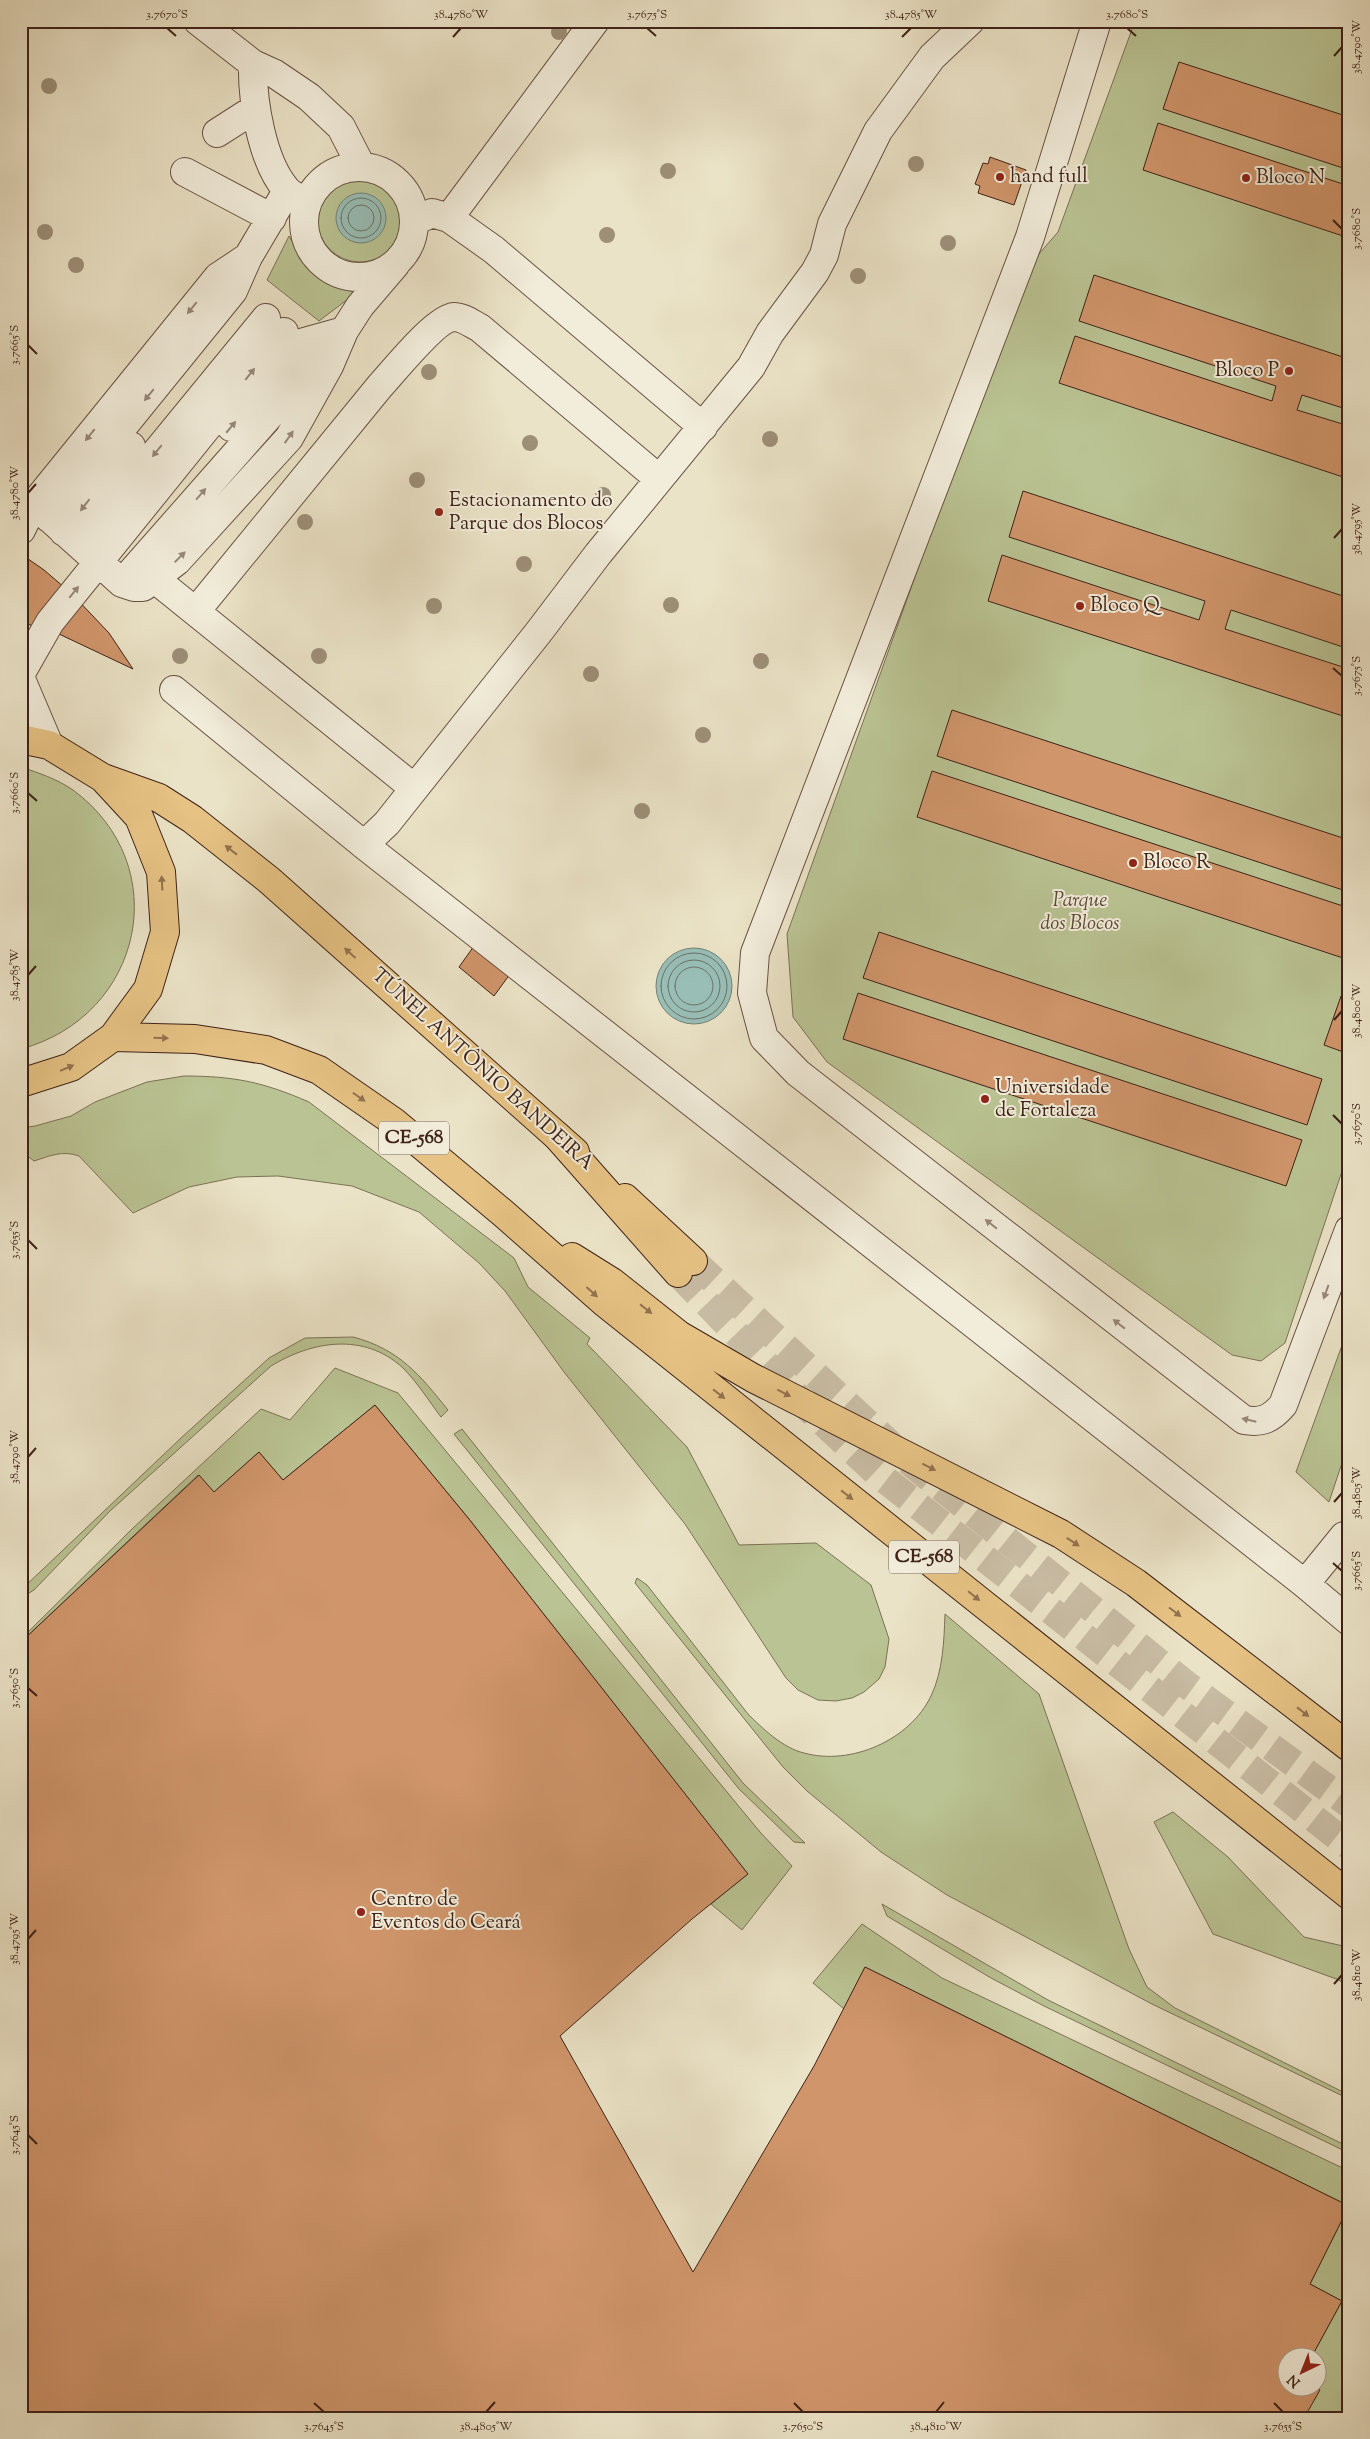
<svg xmlns="http://www.w3.org/2000/svg" width="1370" height="2439" viewBox="0 0 1370 2439" font-family="'Sorts Mill Goudy',serif">
	<rect width="100%" height="100%" fill="#ebe3c7"/>
	<filter id="stains"><feTurbulence type="fractalNoise" baseFrequency=".004" numOctaves="4"/><feColorMatrix values="0 0 0 0 .2 0 0 0 0 .09 0 0 0 0 .02 0 0 0 .5 -.17"/></filter>
	<radialGradient id="worn" r=".72"><stop offset=".6" stop-color="#630" stop-opacity="0"/><stop offset="1" stop-color="#630" stop-opacity=".3"/></radialGradient>
	<path fill="#bac393" stroke="#7c7256" d="M 1135,21 L 1349,21 L 1349,1150 L 1285,1343 L 1261,1361 L 1232,1355 L 827,1062 L 793,1017 L 787,934 L 1025,270 L 1058,232 Z
		M317 219a43 43 0 1 1 86 0a43 43 0 1 1-86 0Z
		M 289,236 L 301,256 L 334,285 L 356,293 L 319,321 L 267,280 Z
		M 21,767 C 39,773 57,779 73,790 C 176,866 143,1016 21,1049 Z
		M 184,1076 C 234,1076 263,1082 309,1102 L 514,1258 L 528,1287 L 590,1338 L 587,1344 L 687,1447 L 739,1545 L 816,1543 L 871,1585 L 889,1639 L 885,1667 L 879,1679 L 864,1692 L 852,1698 L 836,1701 L 818,1700 L 798,1690 L 786,1678 L 685,1524 L 564,1372 L 505,1291 L 479,1263 L 419,1212 L 352,1186 L 278,1176 L 237,1177 L 189,1187 L 133,1213 L 79,1156 C 62,1150 50,1156 34,1161 L 21,1151 L 21,1128 L 35,1126 L 71,1116 L 95,1102 L 147,1082 Z
		M 1349,1326 L 1349,1442 L 1329,1502 L 1296,1472 Z
		M 353,1337 C 399,1349 420,1375 448,1410 L 441,1417 C 429,1401 417,1382 403,1368 C 364,1332 312,1341 271,1366 L 110,1511 L 34,1590 L 21,1598 L 21,1590 L 181,1438 L 269,1358 L 305,1338 Z
		M 335,1368 L 398,1393 L 760,1832 L 792,1866 L 742,1930 L 711,1904 L 748,1874 L 469,1519 L 375,1405 L 283,1480 L 259,1452 L 214,1492 L 198,1475 L 21,1642 L 21,1639 L 133,1528 L 261,1409 L 290,1420 Z
		M 462,1429 L 743,1783 L 805,1843 L 794,1842 L 739,1789 L 454,1434 Z
		M 637,1578 L 647,1585 L 748,1714 C 763,1729 783,1748 804,1753 C 851,1766 910,1740 931,1696 C 943,1671 944,1641 945,1614 L 1039,1694 L 1129,1949 L 1147,1987 L 1175,2008 L 1349,2095 L 1349,2099 L 1152,2004 L 947,1895 L 881,1852 L 807,1791 L 783,1767 L 635,1583 Z
		M 1173,1812 L 1228,1857 L 1304,1937 L 1343,1946 L 1349,1951 L 1349,1988 L 1339,1980 L 1213,1934 L 1154,1822 Z
		M 882,1904 L 1048,2000 L 1349,2147 L 1349,2153 L 1044,2006 L 991,1978 L 887,1916 Z
		M 862,1924 L 942,1978 L 1349,2171 L 1349,2418 L 1304,2418 L 1314,2387 L 1318,2386 L 1318,2356 L 1312,2356 L 1342,2301 L 1310,2284 L 1349,2206 L 865,1967 L 844,2009 L 813,1983 Z"/>
	<path fill="#98beb6" stroke="#748077" d="M336 218a25 25 0 1 1 50 0a25 25 0 1 1-50 0Z
		M656 986a38 38 0 1 1 76 0a38 38 0 1 1-76 0Z"/>
	<g fill="none" stroke-linecap="round" stroke-linejoin="round">
		<path stroke="#6b7067" stroke-width="1" d="M341 218a20 20 0 1 1 40 0a20 20 0 1 1-40 0Z
			M348 218a13 13 0 1 1 26 0a13 13 0 1 1-26 0Z
			M661 986a33 33 0 1 1 66 0a33 33 0 1 1-66 0Z
			M668 986a26 26 0 1 1 52 0a26 26 0 1 1-52 0Z
			M675 986a19 19 0 1 1 38 0a19 19 0 1 1-38 0Z"/>
	</g>
	<path fill="#d0956b" stroke="#3e2218" d="M 1179,62 L 1349,117 L 1349,170 L 1163,109 Z
		M 1158,123 L 1349,186 L 1349,238 L 1143,170 Z
		M 990,157 L 1026,170 L 1014,205 L 978,193 L 980,186 L 975,184 L 983,163 L 988,164 Z
		M 1094,275 L 1349,359 L 1349,410 L 1302,395 L 1297,410 L 1349,426 L 1349,479 L 1059,383 L 1075,336 L 1272,401 L 1276,386 L 1079,321 Z
		M 1023,491 L 1349,598 L 1349,649 L 1231,610 L 1225,629 L 1349,669 L 1349,718 L 988,601 L 1002,555 L 1199,620 L 1205,601 L 1009,537 Z
		M 21,554 L 44,570 L 72,594 L 109,633 L 133,669 L 59,634 L 21,622 Z
		M 952,710 L 1349,840 L 1349,892 L 937,756 Z
		M 932,771 L 1349,908 L 1349,960 L 917,817 Z
		M 879,932 L 1322,1079 L 1307,1125 L 863,978 Z
		M 474,946 L 510,974 L 494,996 L 459,967 Z
		M 858,993 L 1302,1140 L 1286,1186 L 843,1039 Z
		M 1341,996 L 1349,999 L 1349,1054 L 1324,1045 Z
		M 375,1405 L 469,1519 L 748,1874 L 692,1919 L 560,2036 L 693,2272 L 814,2066 L 865,1967 L 1349,2206 L 1310,2284 L 1342,2301 L 1312,2356 L 1288,2356 L 1288,2386 L 1314,2386 L 1320,2390 L 1304,2418 L 21,2418 L 21,1642 L 199,1475 L 214,1492 L 259,1452 L 283,1480 Z"/>
	<g fill="none" stroke-linecap="round" stroke-linejoin="round">
		<path stroke="#c8bca4" stroke-width="28" stroke-dasharray="28 14" stroke-linecap="butt" d="M 693,1261 L 906,1459 L 1187,1685 L 1349,1804"/>
		<path stroke="#c8bca4" stroke-width="28" stroke-dasharray="28 14" stroke-linecap="butt" d="M 678,1273 L 807,1407 L 878,1474 L 1349,1846"/>
		<defs>
			<path id="minor" d="M 198,21 L 253,64 L 275,74 L 309,97 L 341,127 L 361,166
				M 970,21 L 932,57 L 878,131 L 832,224 L 824,255 L 815,272 L 770,333 L 751,367 L 598,554 L 538,633 L 387,823 L 364,845 L 1305,1584 L 1349,1621
				M 1097,21 L 1030,237 L 755,953 L 752,993 L 764,1038 L 798,1073 L 1244,1420 C 1262,1423 1271,1419 1283,1405 L 1349,1230
				M 253,64 C 252,101 262,161 286,189 C 290,194 297,197 302,200
				M 217,133 L 256,108
				M304 222a55 55 0 1 1 110 0a55 55 0 1 1-110 0Z
				M 185,172 L 272,218
				M 449,218 L 595,21
				M 415,221 L 432,213 L 449,218 L 494,250 L 703,427
				M 231,427 L 301,343 L 344,331
				M 34,504 L 122,583 L 134,587 L 143,587 L 177,561 L 289,438 L 329,366 L 344,331 L 360,306 L 395,265
				M 49,518 L 233,291 L 248,257
				M 21,530 L 34,504 L 218,277 L 248,257 L 287,191
				M 64,532 L 131,446
				M 80,545 L 266,318
				M 155,579 L 414,788
				M 122,583 L 321,357
				M 196,611 L 380,386 C 393,372 436,318 454,317 C 463,317 472,324 480,328 L 659,479
				M 21,673 L 50,622 L 284,332
				M 21,679 L 49,745
				M 174,690 L 364,845
				M 1305,1584 L 1344,1536 L 1349,1539"/>
			<path id="major" d="M 21,739 L 49,745 L 103,778 L 139,817 L 161,872 L 165,932 L 148,989 L 113,1037 L 71,1067 L 21,1083
				M 103,778 L 159,798 L 192,819 L 269,880 L 575,1152
				M 625,1198 L 693,1261"/>
			<path id="highway" d="M 113,1037 L 195,1039 L 266,1050 L 319,1070 L 394,1122 L 504,1214 L 605,1303 L 1349,1895
				M 557,1136 L 678,1273
				M 572,1257 L 612,1282 L 679,1335 L 753,1378 L 1061,1534 L 1136,1583 L 1349,1747"/>
		</defs>
		<use href="#minor" stroke="#695244" stroke-width="30"/>
		<use href="#major" stroke="#3e2218" stroke-width="30"/>
		<use href="#highway" stroke="#3e2218" stroke-width="30"/>
		<use href="#minor" stroke="#f2eddb" stroke-width="28"/>
		<use href="#major" stroke="#e6c284" stroke-width="28"/>
		<use href="#highway" stroke="#e6c284" stroke-width="28"/>
	</g>
	<g fill="#9d8f78">
		<circle cx="559" cy="32" r="8"/>
		<circle cx="49" cy="86" r="8"/>
		<circle cx="916" cy="164" r="8"/>
		<circle cx="668" cy="171" r="8"/>
		<circle cx="45" cy="232" r="8"/>
		<circle cx="607" cy="235" r="8"/>
		<circle cx="948" cy="243" r="8"/>
		<circle cx="76" cy="265" r="8"/>
		<circle cx="858" cy="276" r="8"/>
		<circle cx="429" cy="372" r="8"/>
		<circle cx="770" cy="439" r="8"/>
		<circle cx="530" cy="443" r="8"/>
		<circle cx="417" cy="480" r="8"/>
		<circle cx="603" cy="495" r="8"/>
		<circle cx="305" cy="522" r="8"/>
		<circle cx="524" cy="564" r="8"/>
		<circle cx="671" cy="605" r="8"/>
		<circle cx="434" cy="606" r="8"/>
		<circle cx="180" cy="656" r="8"/>
		<circle cx="319" cy="656" r="8"/>
		<circle cx="761" cy="661" r="8"/>
		<circle cx="591" cy="674" r="8"/>
		<circle cx="703" cy="735" r="8"/>
		<circle cx="642" cy="811" r="8"/>
	</g>
	<defs><path id="oneway-solid" d="M-6-.8H1V-3.2L6.5 0L1 3.2V.8H-6Z" transform="scale(1.25)"/></defs>
	<g fill="#98887a">
		<use href="#oneway-solid" transform="translate(192 308) rotate(129)"/>
		<use href="#oneway-solid" transform="translate(250 374) rotate(-51)"/>
		<use href="#oneway-solid" transform="translate(149 395) rotate(129)"/>
		<use href="#oneway-solid" transform="translate(231 427) rotate(-50)"/>
		<use href="#oneway-solid" transform="translate(90 435) rotate(129)"/>
		<use href="#oneway-solid" transform="translate(289 437) rotate(-55)"/>
		<use href="#oneway-solid" transform="translate(157 451) rotate(129)"/>
		<use href="#oneway-solid" transform="translate(201 494) rotate(-49)"/>
		<use href="#oneway-solid" transform="translate(85 505) rotate(128)"/>
		<use href="#oneway-solid" transform="translate(180 557) rotate(-45)"/>
		<use href="#oneway-solid" transform="translate(74 592) rotate(-51)"/>
		<use href="#oneway-solid" transform="translate(991 1224) rotate(-142)"/>
		<use href="#oneway-solid" transform="translate(1326 1292) rotate(110)"/>
		<use href="#oneway-solid" transform="translate(1119 1324) rotate(-142)"/>
		<use href="#oneway-solid" transform="translate(1249 1420) rotate(-167)"/>
	</g>
	<g fill="#92724e">
		<use href="#oneway-solid" transform="translate(231 850) rotate(-142)"/>
		<use href="#oneway-solid" transform="translate(162 883) rotate(-93)"/>
		<use href="#oneway-solid" transform="translate(350 953) rotate(-138)"/>
		<use href="#oneway-solid" transform="translate(161 1038) rotate(2)"/>
		<use href="#oneway-solid" transform="translate(67 1068) rotate(-23)"/>
		<use href="#oneway-solid" transform="translate(359 1097) rotate(35)"/>
		<use href="#oneway-solid" transform="translate(592 1292) rotate(42)"/>
		<use href="#oneway-solid" transform="translate(646 1309) rotate(38)"/>
		<use href="#oneway-solid" transform="translate(784 1393) rotate(27)"/>
		<use href="#oneway-solid" transform="translate(719 1394) rotate(38)"/>
		<use href="#oneway-solid" transform="translate(929 1467) rotate(27)"/>
		<use href="#oneway-solid" transform="translate(847 1495) rotate(38)"/>
		<use href="#oneway-solid" transform="translate(1073 1542) rotate(33)"/>
		<use href="#oneway-solid" transform="translate(974 1596) rotate(39)"/>
		<use href="#oneway-solid" transform="translate(1175 1612) rotate(37)"/>
		<use href="#oneway-solid" transform="translate(1303 1712) rotate(38)"/>
	</g>
	<path fill="none" stroke="#3e2218" stroke-width="2" d="M 167,28 L 176,36M 647,28 L 656,36M 1127,28 L 1136,36M 453,37 L 461,28M 902,37 L 911,28M 1334,56 L 1342,47M 1333,220 L 1342,229M 28,345 L 37,354M 28,493 L 36,484M 1334,538 L 1342,529M 1333,668 L 1342,676M 28,793 L 37,801M 28,975 L 36,966M 1334,1020 L 1342,1011M 1333,1115 L 1342,1124M 28,1240 L 37,1249M 28,1457 L 36,1448M 1334,1502 L 1342,1493M 1333,1563 L 1342,1571M 28,1688 L 37,1696M 28,1939 L 36,1930M 1334,1984 L 1342,1975M 28,2135 L 37,2144M 314,2403 L 324,2412M 794,2403 L 803,2412M 1274,2403 L 1283,2412M 486,2412 L 495,2402M 936,2412 L 944,2402"/>
	<g fill="#8f2418" stroke="#f2eddb" stroke-width="2">
		<circle cx="1000" cy="177" r="5"/>
		<circle cx="1246" cy="178" r="5"/>
		<circle cx="1289" cy="371" r="5"/>
		<circle cx="439" cy="512" r="5"/>
		<circle cx="1080" cy="606" r="5"/>
		<circle cx="1133" cy="863" r="5"/>
		<circle cx="985" cy="1099" r="5"/>
		<circle cx="361" cy="1912" r="5"/>
	</g>
	<g text-anchor="middle" dominant-baseline="central" stroke-width="4" stroke-linejoin="round" paint-order="stroke">
		<g fill="#f2eddb" stroke="#745f52" stroke-width="1">
			<rect x="379" y="1121.5" width="70" height="33" rx="4"/>
			<rect x="889" y="1540.5" width="70" height="33" rx="4"/>
		</g>
		<g font-size="19" font-weight="bold" fill="#3e2218">
			<text x="414" y="1138">CE-568</text>
			<text x="924" y="1557">CE-568</text>
		</g>
		<g font-size="20" fill="#3e2218" stroke="#f2eddb" text-anchor="start">
			<text x="1010" y="177">hand full</text>
			<text x="1256" y="178">Bloco N</text>
			<text x="1279" y="371" text-anchor="end">Bloco P</text>
			<text x="449" y="501">Estacionamento do<tspan x="449" dy="23">Parque dos Blocos</tspan></text>
			<text x="1090" y="606">Bloco Q</text>
			<text x="1143" y="863">Bloco R</text>
			<text x="995" y="1088">Universidade<tspan x="995" dy="23">de Fortaleza</tspan></text>
			<text x="371" y="1900">Centro de<tspan x="371" dy="23">Eventos do Ceará</tspan></text>
		</g>
		<g font-size="20" font-style="italic" fill="#5d4a37" stroke="#f2eddb">
			<text x="1080" y="901">Parque<tspan x="1080" dy="23">dos Blocos</tspan></text>
		</g>
		<g font-size="20" fill="#3e2218" stroke="#f2eddb">
			<text transform="translate(482 1070) rotate(42)">TÚNEL ANTÔNIO BANDEIRA</text>
		</g>
	</g>
	<rect width="1370" height="2439" fill="none" stroke="#ebe3c7" stroke-width="55"/>
	<g transform="translate(1302 2372) rotate(223)"><circle r="24" fill="#f2eddb" stroke="#aa9c8d"/>
	<path d="M0-4L9 19L0 12L-9 19Z" fill="#8f2418"/>
	<text y="-8" font-size="14" font-weight="bold" text-anchor="middle" fill="#3e2218">N</text>
	</g>
	<rect x="28" y="28" width="1314" height="2384" fill="none" stroke="#3e2218" stroke-width="2"/>
	<g font-size="12" text-anchor="middle" fill="#3e2218">
		<text x="167" y="18">3.7670°S</text>
		<text x="461" y="18">38.4780°W</text>
		<text x="647" y="18">3.7675°S</text>
		<text x="911" y="18">38.4785°W</text>
		<text x="1127" y="18">3.7680°S</text>
		<text transform="translate(1356 47) rotate(-90)" y="4">38.4790°W</text>
		<text transform="translate(1356 229) rotate(-90)" y="4">3.7680°S</text>
		<text transform="translate(14 345) rotate(-90)" y="4">3.7665°S</text>
		<text transform="translate(14 493) rotate(-90)" y="4">38.4780°W</text>
		<text transform="translate(1356 529) rotate(-90)" y="4">38.4795°W</text>
		<text transform="translate(1356 676) rotate(-90)" y="4">3.7675°S</text>
		<text transform="translate(14 793) rotate(-90)" y="4">3.7660°S</text>
		<text transform="translate(14 975) rotate(-90)" y="4">38.4785°W</text>
		<text transform="translate(1356 1011) rotate(-90)" y="4">38.4800°W</text>
		<text transform="translate(1356 1124) rotate(-90)" y="4">3.7670°S</text>
		<text transform="translate(14 1240) rotate(-90)" y="4">3.7655°S</text>
		<text transform="translate(14 1457) rotate(-90)" y="4">38.4790°W</text>
		<text transform="translate(1356 1493) rotate(-90)" y="4">38.4805°W</text>
		<text transform="translate(1356 1571) rotate(-90)" y="4">3.7665°S</text>
		<text transform="translate(14 1688) rotate(-90)" y="4">3.7650°S</text>
		<text transform="translate(14 1939) rotate(-90)" y="4">38.4795°W</text>
		<text transform="translate(1356 1975) rotate(-90)" y="4">38.4810°W</text>
		<text transform="translate(14 2135) rotate(-90)" y="4">3.7645°S</text>
		<text x="324" y="2430">3.7645°S</text>
		<text x="486" y="2430">38.4805°W</text>
		<text x="803" y="2430">3.7650°S</text>
		<text x="936" y="2430">38.4810°W</text>
		<text x="1283" y="2430">3.7655°S</text>
	</g>
	<rect width="100%" height="100%" filter="url(#stains)"/>
	<rect width="100%" height="100%" fill="url(#worn)"/>
</svg>
